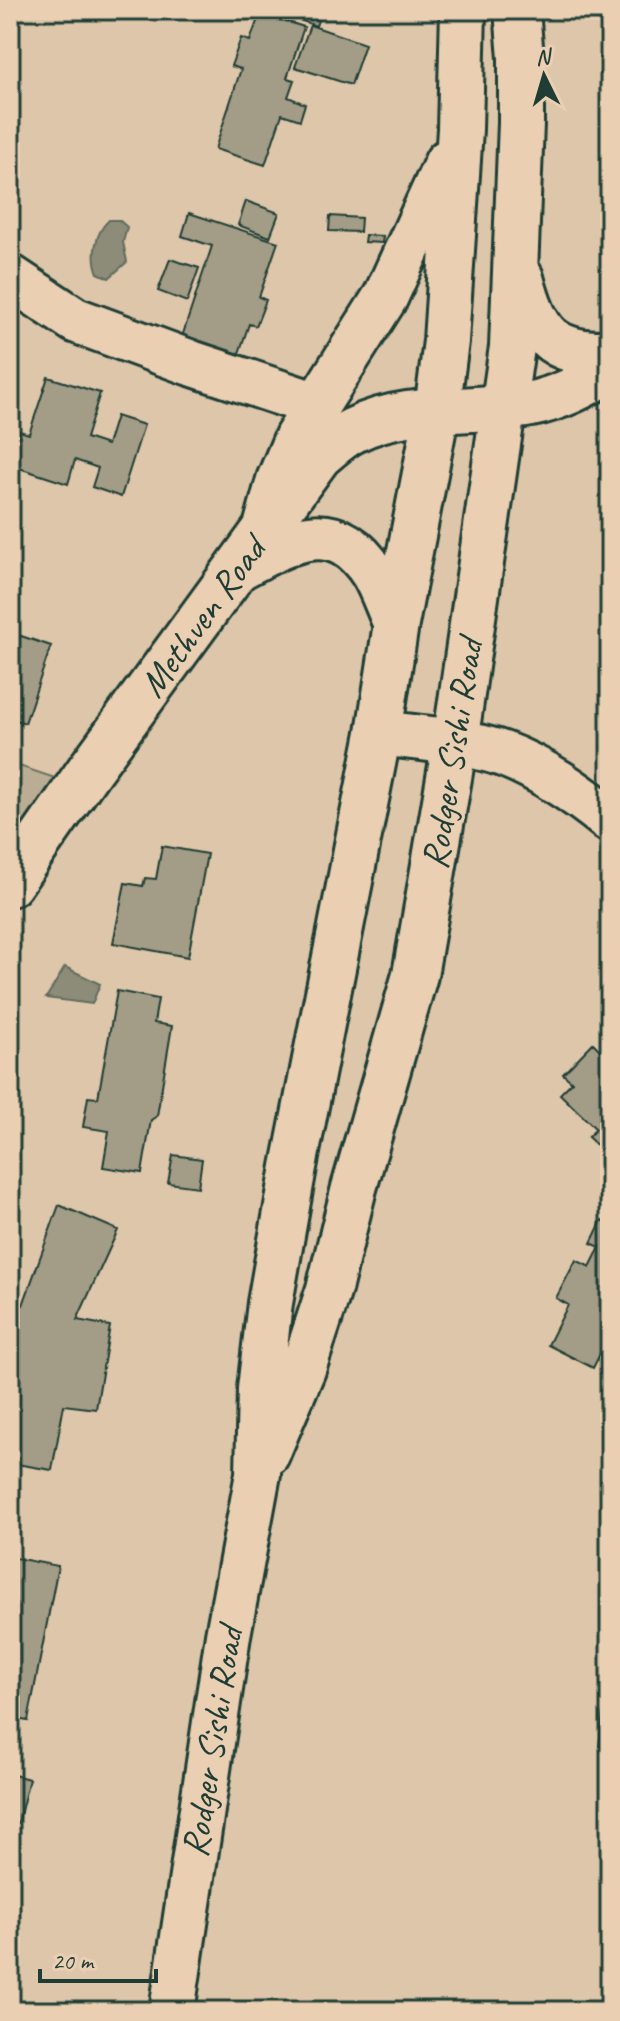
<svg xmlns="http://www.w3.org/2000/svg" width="620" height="2021" viewBox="0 0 620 2021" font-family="Caveat,sans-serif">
	<rect width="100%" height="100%" fill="#dec6aa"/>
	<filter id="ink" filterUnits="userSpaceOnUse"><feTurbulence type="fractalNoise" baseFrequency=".0125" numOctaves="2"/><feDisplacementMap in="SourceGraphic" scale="16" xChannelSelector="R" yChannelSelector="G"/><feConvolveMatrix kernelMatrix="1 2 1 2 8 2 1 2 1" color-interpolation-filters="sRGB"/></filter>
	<g filter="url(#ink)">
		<path fill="#bbad94" stroke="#6d7564" stroke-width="2" d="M 10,763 L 82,787 L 10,885 Z"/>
		<path fill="#8c8c78" stroke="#606c5d" stroke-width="2" d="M 109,220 L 119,220 L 127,227 L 123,242 L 127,262 L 109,278 L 98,273 C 91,256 95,233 109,220 Z
			M 65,967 L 100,984 L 92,1004 L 46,998 Z"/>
		<path fill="#a39c86" stroke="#1f3d34" stroke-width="2" d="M 307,10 L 320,14 L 316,26 L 302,21 Z
			M 260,13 L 304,27 L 287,78 L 294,80 L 288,97 L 305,104 L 300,120 L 282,114 L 265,165 L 215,149 L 241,69 L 231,66 L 241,38 L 250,41 Z
			M 310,25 L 365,44 L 351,85 L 295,67 Z
			M 246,201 L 279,213 L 270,237 L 238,225 Z
			M 189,213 L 278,242 L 259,297 L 266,300 L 256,326 L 249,324 L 234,368 L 178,349 L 212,246 L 182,236 Z
			M 330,216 L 361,218 L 360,232 L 329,231 Z
			M 365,235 L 383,236 L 382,243 L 364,242 Z
			M 170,259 L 199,268 L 187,302 L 158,291 Z
			M 48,377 L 100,393 L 86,438 L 107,445 L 116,416 L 144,425 L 121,497 L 92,487 L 98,468 L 75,460 L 68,484 L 10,465 L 20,431 L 29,434 Z
			M 18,635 L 51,646 L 25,723 L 10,718 L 10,659 Z
			M 162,846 L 207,854 L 188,957 L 113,943 L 125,883 L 143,886 L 145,878 L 156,879 Z
			M 117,991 L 158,999 L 154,1023 L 172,1026 L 157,1116 L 151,1120 L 142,1173 L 103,1167 L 109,1131 L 83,1127 L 88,1097 L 98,1098 Z
			M 593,1043 L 610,1060 L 610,1076 L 603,1083 L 610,1090 L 610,1158 L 588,1137 L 596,1129 L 560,1094 L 572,1082 L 563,1074 Z
			M 173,1155 L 202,1159 L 198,1187 L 168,1183 Z
			M 59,1205 L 118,1230 L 77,1320 L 110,1326 L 96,1409 L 64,1405 L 52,1470 L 10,1463 L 10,1316 L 13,1303 L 23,1305 Z
			M 602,1220 L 610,1224 L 610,1349 L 604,1346 L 593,1368 L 548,1345 L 568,1305 L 556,1298 L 576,1260 L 590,1267 L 600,1247 L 591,1243 Z
			M 10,1557 L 58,1566 L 28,1721 L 10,1718 Z
			M 603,1713 L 610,1714 L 610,1747 L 599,1746 Z
			M 10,1774 L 29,1779 L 18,1823 L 10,1822 Z"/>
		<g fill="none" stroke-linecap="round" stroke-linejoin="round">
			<defs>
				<path id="minor" d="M 10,277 L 75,320 L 191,363 L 317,405
					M 379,733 C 419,738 466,741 503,754 C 543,769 578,794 610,820
					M 10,884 L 88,772 L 319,456 C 330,447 341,436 354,430 C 407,403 474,414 531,404 C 560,398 585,385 610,370"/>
				<path id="major" d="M 521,278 C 535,333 550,355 610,353
					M 265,531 L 279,480 L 297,437 L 386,296 L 447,162
					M 238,568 C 288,541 334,513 373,573 C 382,588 388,607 396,624
					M 267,1454 L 303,1369 L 329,1289 L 354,1188 L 415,975 L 455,743 L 512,347 L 521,123 L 521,58 L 517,10
					M 172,2011 L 228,1635 L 258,1474 L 260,1389 L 270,1303 L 294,1167 L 379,733 L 396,624 L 437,411 L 446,341 L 460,129 L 463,10"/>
			</defs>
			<use href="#minor" stroke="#1f3d34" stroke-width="50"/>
			<use href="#major" stroke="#1f3d34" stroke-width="50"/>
			<use href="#minor" stroke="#eacfb2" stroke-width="44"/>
			<use href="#major" stroke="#eacfb2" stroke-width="44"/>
		</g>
	</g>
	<g text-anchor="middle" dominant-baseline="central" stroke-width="6" stroke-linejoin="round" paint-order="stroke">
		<g font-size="38" fill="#1f3d34" stroke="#eacfb2">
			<text transform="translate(202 617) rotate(-54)">Methven Road</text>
			<text transform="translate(452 754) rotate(-81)">Rodger Sishi Road</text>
			<text transform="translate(212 1742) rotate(-81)">Rodger Sishi Road</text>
		</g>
	</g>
	<rect width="620" height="2021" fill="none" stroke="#eacfb2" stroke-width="40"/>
	<rect x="20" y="20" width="580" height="1981" fill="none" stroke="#1f3d34" stroke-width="3" filter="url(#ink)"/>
	<g transform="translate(544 76) rotate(355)" stroke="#eacfb2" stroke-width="6" paint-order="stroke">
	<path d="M0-6L14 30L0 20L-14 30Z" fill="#1f3d34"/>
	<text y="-12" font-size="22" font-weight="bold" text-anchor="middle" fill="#1f3d34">N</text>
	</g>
	<path d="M40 1969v12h116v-12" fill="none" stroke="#1f3d34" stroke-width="4"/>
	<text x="52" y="1969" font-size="24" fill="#1f3d34" stroke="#eacfb2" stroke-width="6" paint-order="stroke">20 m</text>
</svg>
